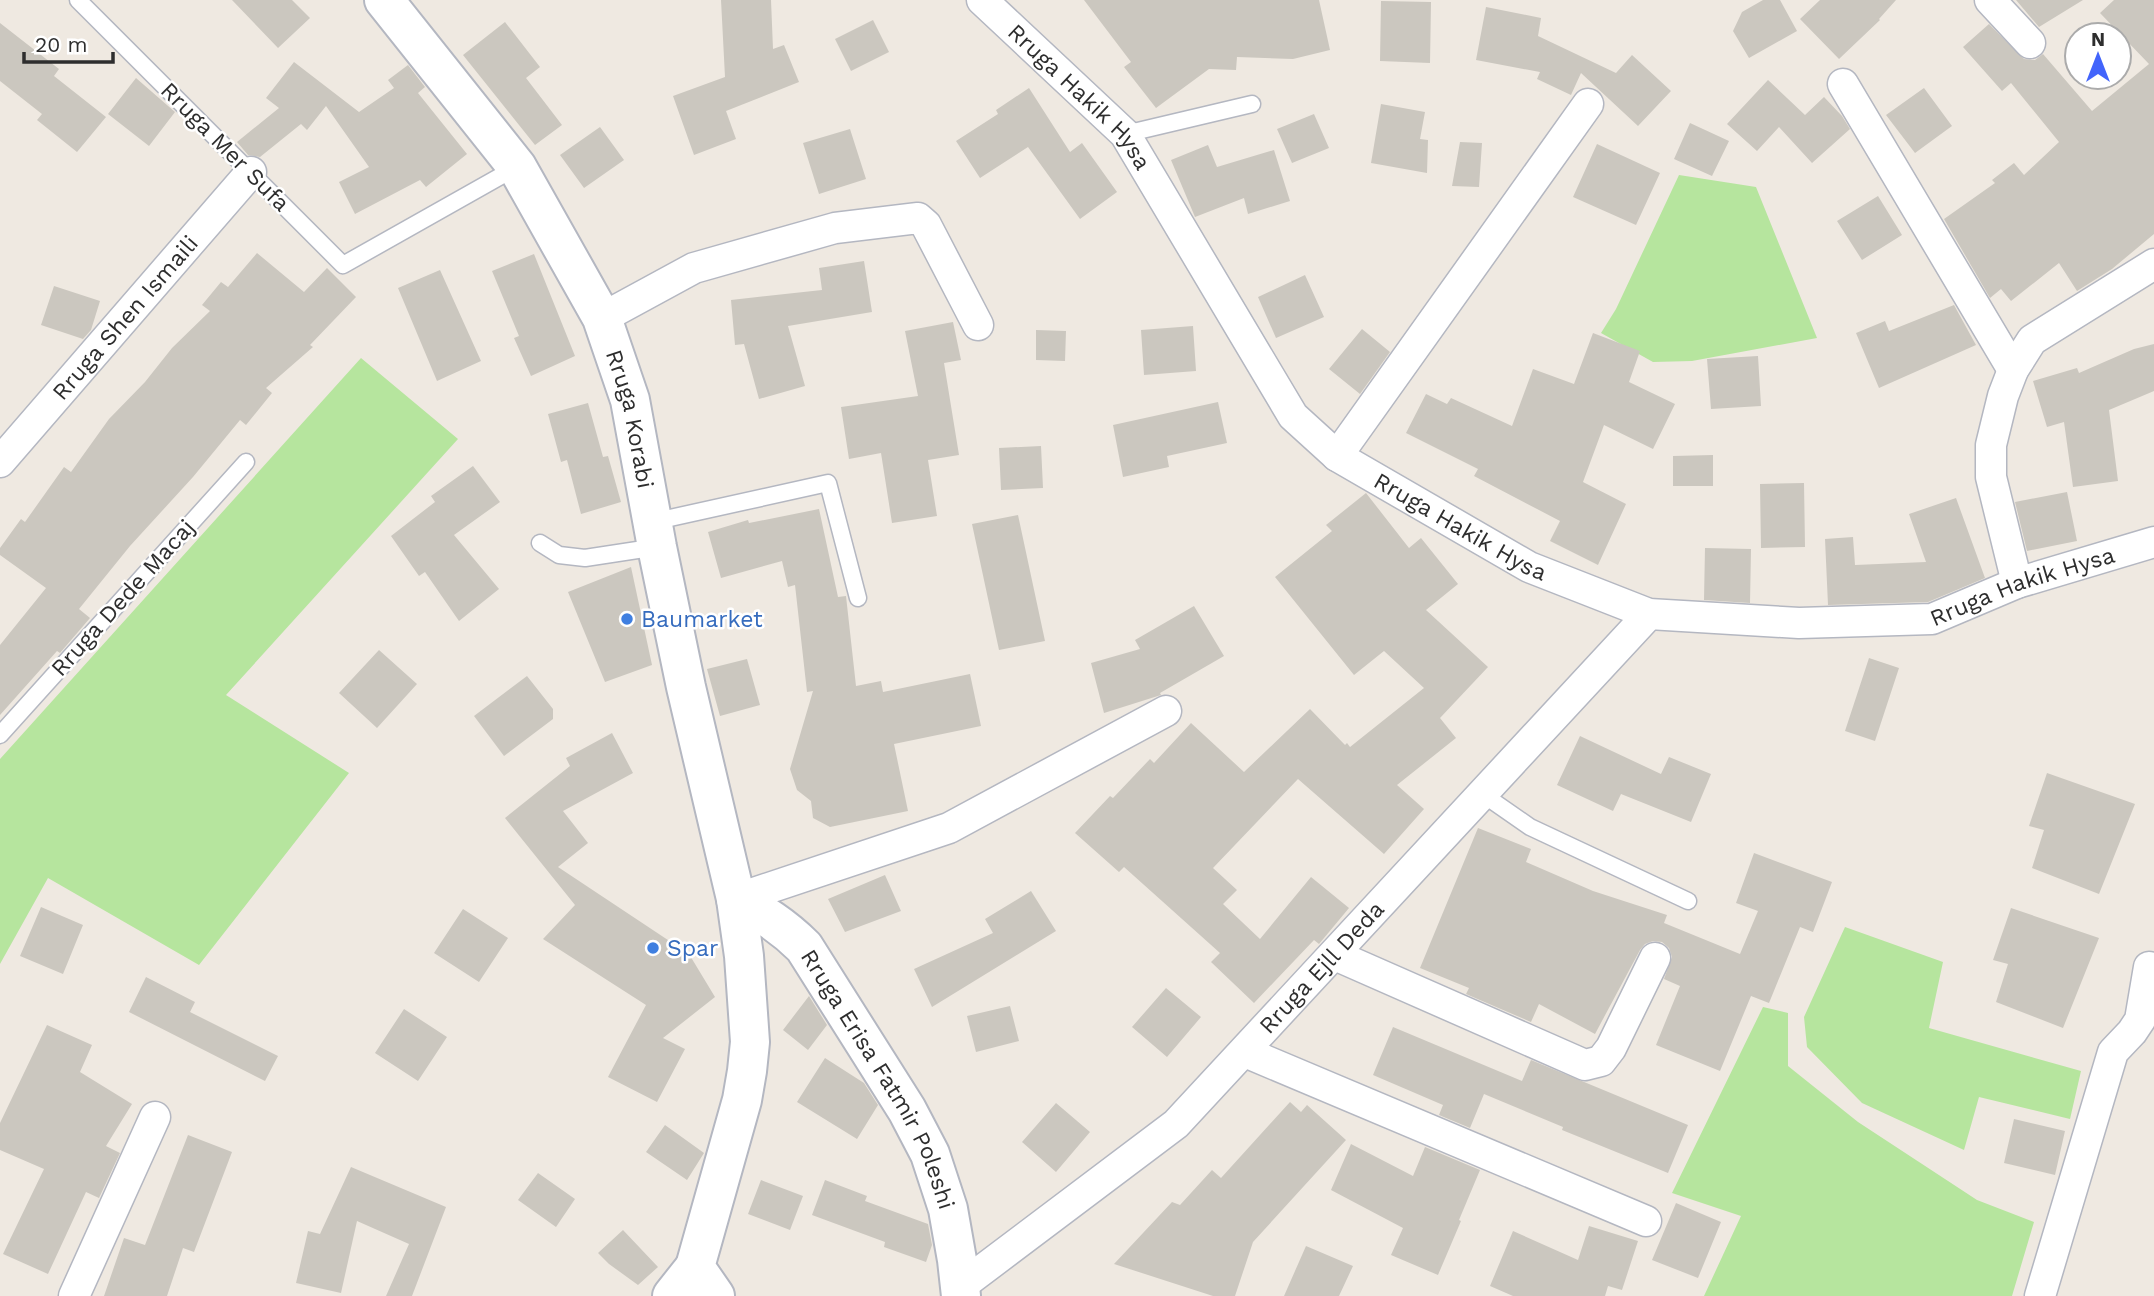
<svg xmlns="http://www.w3.org/2000/svg" width="2154" height="1296" viewBox="0 0 2154 1296" font-family="'Work Sans',sans-serif">
	<rect width="100%" height="100%" fill="#efe9e1"/>
	<path fill="#b6e59e" d="M 1679,175 L 1756,187 L 1817,338 L 1692,361 L 1653,362 L 1601,333 L 1616,309 Z
		M 361,358 L 458,439 L 226,695 L 349,773 L 199,965 L 48,878 L 0,964 L 0,759 Z
		M 1845,927 L 1943,962 L 1929,1028 L 2081,1071 L 2070,1119 L 1979,1097 L 1964,1150 L 1862,1103 L 1807,1047 L 1804,1017 Z
		M 1763,1007 L 1788,1013 L 1788,1066 L 1858,1122 L 1977,1200 L 2034,1222 L 2012,1296 L 1704,1296 L 1741,1216 L 1672,1193 Z"/>
	<path fill="#cbc7bf" d="M 232,0 L 292,0 L 310,18 L 278,48 Z
		M 721,0 L 771,0 L 773,49 L 784,45 L 799,82 L 726,111 L 736,139 L 694,155 L 673,96 L 725,77 Z
		M 1084,0 L 1319,0 L 1330,50 L 1293,59 L 1237,57 L 1236,70 L 1209,69 L 1156,108 L 1124,67 L 1131,62 Z
		M 1763,0 L 1780,0 L 1797,31 L 1749,58 L 1733,31 L 1742,12 Z
		M 1820,0 L 1896,0 L 1879,19 L 1880,20 L 1839,59 L 1800,19 Z
		M 2016,0 L 2083,0 L 2039,27 Z
		M 2114,0 L 2154,0 L 2154,234 L 2112,269 L 2077,291 L 2059,263 L 2011,301 L 2001,289 L 1990,298 L 1944,219 L 1995,183 L 1992,180 L 2014,163 L 2024,175 L 2059,142 L 2011,83 L 2002,91 L 1963,47 L 1989,24 L 2024,59 L 2035,60 L 2043,54 L 2092,111 L 2149,64 L 2100,13 Z
		M 1381,1 L 1431,2 L 1430,63 L 1380,61 Z
		M 1486,7 L 1541,18 L 1538,36 L 1616,73 L 1632,55 L 1671,91 L 1638,126 L 1581,73 L 1571,95 L 1537,79 L 1540,72 L 1476,60 Z
		M 873,20 L 889,52 L 851,71 L 835,39 Z
		M 505,22 L 540,67 L 526,78 L 562,125 L 535,145 L 463,55 Z
		M 0,23 L 59,69 L 54,76 L 106,117 L 77,152 L 37,120 L 42,114 L 0,81 Z
		M 294,62 L 359,112 L 394,88 L 388,80 L 408,65 L 425,87 L 418,93 L 467,154 L 426,187 L 420,180 L 355,214 L 339,182 L 369,167 L 326,106 L 307,130 L 301,124 L 260,157 L 248,155 L 237,142 L 279,108 L 266,98 Z
		M 136,78 L 175,112 L 149,146 L 108,114 Z
		M 1768,80 L 1805,115 L 1824,97 L 1842,116 L 1850,129 L 1812,163 L 1779,127 L 1757,151 L 1727,124 Z
		M 1029,88 L 1070,152 L 1082,143 L 1117,192 L 1080,219 L 1028,147 L 980,178 L 956,141 L 998,114 L 996,110 Z
		M 1924,88 L 1952,126 L 1915,153 L 1886,115 Z
		M 1381,104 L 1425,112 L 1420,139 L 1428,140 L 1427,173 L 1371,163 Z
		M 1314,114 L 1329,148 L 1292,163 L 1277,129 Z
		M 1690,123 L 1729,141 L 1712,176 L 1674,159 Z
		M 600,127 L 624,160 L 584,188 L 560,155 Z
		M 850,129 L 866,179 L 819,194 L 803,143 Z
		M 1460,142 L 1482,143 L 1479,187 L 1452,186 Z
		M 1597,144 L 1660,173 L 1636,225 L 1573,197 Z
		M 1208,145 L 1217,167 L 1274,150 L 1290,201 L 1248,214 L 1244,198 L 1195,217 L 1171,160 Z
		M 1878,196 L 1902,235 L 1862,260 L 1837,221 Z
		M 257,253 L 304,292 L 327,268 L 356,297 L 310,345 L 313,347 L 266,388 L 272,393 L 246,425 L 240,420 L 193,477 L 130,546 L 79,609 L 90,618 L 60,653 L 57,651 L 0,715 L 0,645 L 46,588 L 0,555 L 0,548 L 21,519 L 25,522 L 64,467 L 71,472 L 109,419 L 145,382 L 172,348 L 210,311 L 202,305 L 221,282 L 228,287 Z
		M 534,254 L 575,356 L 531,376 L 514,338 L 519,336 L 492,271 Z
		M 864,261 L 872,312 L 788,326 L 805,386 L 759,399 L 744,344 L 735,345 L 731,300 L 822,290 L 819,268 Z
		M 440,270 L 481,361 L 437,381 L 398,288 Z
		M 1305,275 L 1324,317 L 1276,338 L 1258,297 Z
		M 54,286 L 100,301 L 91,330 L 83,339 L 41,325 Z
		M 1954,305 L 1976,345 L 1879,388 L 1856,333 L 1885,321 L 1889,331 Z
		M 953,322 L 961,360 L 944,363 L 959,455 L 928,460 L 937,516 L 892,523 L 881,453 L 849,459 L 841,407 L 918,396 L 905,331 Z
		M 1193,326 L 1196,371 L 1144,375 L 1141,330 Z
		M 1362,329 L 1390,352 L 1360,394 L 1329,369 Z
		M 1036,330 L 1066,331 L 1065,361 L 1036,360 Z
		M 1593,333 L 1640,351 L 1629,382 L 1675,404 L 1653,449 L 1604,425 L 1583,482 L 1626,504 L 1598,565 L 1550,541 L 1560,521 L 1474,476 L 1478,469 L 1406,433 L 1426,394 L 1447,404 L 1451,398 L 1512,426 L 1533,369 L 1574,384 Z
		M 2154,344 L 2154,391 L 2109,410 L 2118,481 L 2073,487 L 2064,422 L 2047,427 L 2033,381 L 2077,368 L 2079,373 L 2134,349 Z
		M 1758,356 L 1761,406 L 1711,409 L 1707,359 Z
		M 1218,402 L 1227,443 L 1167,456 L 1169,467 L 1123,477 L 1113,425 Z
		M 588,403 L 603,457 L 608,456 L 621,502 L 581,514 L 567,460 L 561,462 L 548,414 Z
		M 1041,446 L 1043,488 L 1001,490 L 999,448 Z
		M 1713,455 L 1713,486 L 1673,486 L 1673,456 Z
		M 473,466 L 500,502 L 454,535 L 499,589 L 459,621 L 425,572 L 419,576 L 391,536 L 435,502 L 431,496 Z
		M 1804,483 L 1805,547 L 1761,548 L 1760,484 Z
		M 2067,492 L 2077,541 L 2027,551 L 2015,502 Z
		M 1366,493 L 1409,548 L 1421,538 L 1458,584 L 1426,610 L 1488,667 L 1440,718 L 1456,738 L 1397,785 L 1424,809 L 1384,854 L 1298,779 L 1213,868 L 1237,890 L 1223,904 L 1260,939 L 1311,877 L 1349,908 L 1319,944 L 1314,940 L 1254,1003 L 1211,962 L 1220,953 L 1124,867 L 1119,872 L 1075,833 L 1110,796 L 1113,798 L 1150,759 L 1154,763 L 1191,723 L 1244,772 L 1310,709 L 1345,745 L 1347,743 L 1350,747 L 1424,688 L 1384,651 L 1354,675 L 1275,577 L 1332,531 L 1326,525 Z
		M 1956,498 L 1985,578 L 1928,602 L 1828,605 L 1825,539 L 1853,537 L 1855,565 L 1926,562 L 1909,514 Z
		M 819,509 L 838,597 L 846,596 L 856,686 L 881,681 L 883,692 L 970,674 L 981,726 L 894,744 L 908,811 L 830,827 L 813,818 L 811,801 L 797,790 L 790,769 L 813,691 L 807,692 L 795,585 L 788,587 L 782,561 L 721,578 L 708,532 L 748,520 L 749,523 Z
		M 1018,515 L 1045,641 L 999,650 L 972,524 Z
		M 1705,548 L 1751,549 L 1750,603 L 1704,600 Z
		M 631,567 L 652,665 L 605,682 L 568,592 Z
		M 1194,606 L 1224,656 L 1160,693 L 1161,695 L 1104,713 L 1091,663 L 1140,649 L 1135,640 Z
		M 379,650 L 417,684 L 377,728 L 339,693 Z
		M 1869,658 L 1899,668 L 1875,741 L 1845,731 Z
		M 747,659 L 760,705 L 720,716 L 707,669 Z
		M 527,676 L 553,709 L 553,719 L 504,756 L 474,716 Z
		M 612,733 L 633,773 L 563,811 L 588,843 L 558,867 L 689,954 L 715,997 L 663,1038 L 685,1049 L 657,1102 L 608,1077 L 646,1005 L 543,939 L 575,905 L 505,818 L 570,766 L 566,758 Z
		M 1580,736 L 1661,774 L 1669,757 L 1711,774 L 1691,822 L 1621,794 L 1613,811 L 1557,785 Z
		M 2047,773 L 2135,804 L 2099,894 L 2032,868 L 2044,830 L 2029,826 Z
		M 1478,828 L 1531,849 L 1526,862 L 1593,891 L 1667,915 L 1664,923 L 1740,954 L 1758,911 L 1736,903 L 1754,853 L 1832,882 L 1813,932 L 1800,927 L 1769,1003 L 1751,996 L 1720,1071 L 1656,1045 L 1680,986 L 1664,979 L 1672,957 L 1669,948 L 1662,942 L 1653,941 L 1645,944 L 1640,950 L 1595,1034 L 1539,1004 L 1531,1022 L 1466,994 L 1469,988 L 1420,968 Z
		M 885,875 L 901,911 L 845,932 L 828,899 Z
		M 1031,891 L 1056,931 L 932,1007 L 914,969 L 993,933 L 985,919 Z
		M 41,907 L 83,925 L 63,974 L 20,956 Z
		M 2011,908 L 2099,938 L 2063,1028 L 1996,1002 L 2008,964 L 1993,960 Z
		M 463,909 L 508,938 L 479,982 L 434,953 Z
		M 146,977 L 195,1002 L 190,1012 L 278,1056 L 265,1081 L 129,1012 Z
		M 1166,988 L 1201,1017 L 1167,1057 L 1132,1027 Z
		M 809,996 L 827,1025 L 808,1050 L 783,1030 Z
		M 1010,1006 L 1019,1041 L 976,1052 L 967,1016 Z
		M 404,1009 L 447,1037 L 418,1081 L 375,1053 Z
		M 47,1025 L 92,1045 L 80,1072 L 132,1104 L 106,1146 L 120,1153 L 99,1198 L 86,1192 L 48,1274 L 3,1254 L 44,1169 L 0,1150 L 0,1123 Z
		M 1393,1027 L 1522,1081 L 1531,1060 L 1688,1125 L 1668,1173 L 1562,1130 L 1563,1127 L 1484,1094 L 1470,1128 L 1439,1115 L 1443,1105 L 1373,1075 Z
		M 825,1058 L 864,1083 L 878,1105 L 857,1139 L 797,1102 Z
		M 1290,1102 L 1301,1112 L 1307,1105 L 1346,1140 L 1253,1242 L 1235,1296 L 1213,1296 L 1114,1264 L 1172,1202 L 1180,1205 L 1212,1170 L 1221,1178 Z
		M 1056,1103 L 1090,1132 L 1056,1172 L 1022,1142 Z
		M 2014,1119 L 2065,1131 L 2055,1175 L 2004,1163 Z
		M 665,1125 L 704,1153 L 687,1180 L 646,1152 Z
		M 188,1135 L 232,1152 L 194,1252 L 183,1248 L 167,1296 L 104,1296 L 124,1238 L 145,1245 Z
		M 1351,1144 L 1413,1176 L 1425,1147 L 1480,1170 L 1459,1220 L 1461,1221 L 1438,1275 L 1391,1255 L 1403,1228 L 1331,1190 Z
		M 351,1167 L 446,1207 L 412,1296 L 386,1296 L 409,1244 L 357,1221 L 341,1293 L 296,1283 L 308,1231 L 320,1234 Z
		M 538,1173 L 575,1199 L 556,1227 L 518,1200 Z
		M 761,1180 L 803,1196 L 790,1230 L 748,1214 Z
		M 825,1180 L 867,1196 L 865,1201 L 928,1224 L 932,1245 L 926,1262 L 884,1247 L 885,1242 L 812,1215 Z
		M 1676,1203 L 1721,1222 L 1698,1278 L 1652,1260 Z
		M 1589,1226 L 1638,1241 L 1622,1290 L 1608,1286 L 1605,1296 L 1513,1296 L 1490,1286 L 1513,1231 L 1578,1260 Z
		M 623,1230 L 658,1267 L 638,1285 L 609,1264 L 598,1253 Z
		M 1306,1246 L 1353,1266 L 1339,1296 L 1284,1296 Z"/>
	<g fill="none" stroke-linecap="round" stroke-linejoin="round">
		<defs>
			<path id="service" d="M 78,0 L 343,265 L 517,167
				M 1125,134 L 1252,104
				M 652,522 L 828,483 L 858,598
				M 540,543 L 559,555 L 585,558 L 657,547
				M 0,735 L 246,462
				M 1484,795 L 1530,827 L 1688,901"/>
			<g id="minor">
				<path id="s1" d="M 982,0 L 1125,134 L 1293,416 L 1337,456 L 1529,567 L 1649,614 L 1799,623 L 1932,619 L 2017,583 L 2154,542"/>
				<path d="M 1990,0 L 2030,43"/>
				<path d="M 1843,84 L 2013,370"/>
				<path d="M 602,318 L 694,268 L 835,228 L 918,218 L 926,225 L 978,325"/>
				<path d="M 1337,456 L 1588,104"/>
				<path id="s2" d="M 0,462 L 251,172"/>
				<path d="M 2017,583 L 1991,477 L 1991,445 L 2003,396 L 2013,370 L 2032,340 L 2154,264"/>
				<path d="M 736,899 L 949,828 L 1166,711"/>
				<path d="M 1335,955 L 1585,1065 L 1601,1061 L 1611,1048 L 1655,958"/>
				<path d="M 1245,1052 L 1646,1221"/>
				<path id="s3" d="M 961,1286 L 1176,1124 L 1649,614"/>
				<path d="M 74,1296 L 155,1117"/>
				<path d="M 2040,1296 L 2113,1052 L 2132,1032 L 2140,1020 L 2149,967"/>
			</g>
			<g id="tertiary">
				<path id="s4" d="M 384,0 L 517,167 L 602,318 L 630,400 L 657,547 L 686,687 L 736,899 L 744,956 L 750,1042 L 747,1071 L 742,1100 L 695,1267 L 715,1296"/>
				<path id="s5" d="M 736,899 C 762,913 783,926 804,947 L 907,1110 L 930,1154 L 948,1209 L 957,1260 L 961,1296"/>
				<path d="M 672,1296 L 695,1267"/>
			</g>
		</defs>
		<use href="#service" stroke="#b4b7c1" stroke-width="19"/>
		<use href="#minor" stroke="#b4b7c1" stroke-width="33"/>
		<use href="#tertiary" stroke="#b4b7c1" stroke-width="42"/>
		<use href="#service" stroke="#fff" stroke-width="16"/>
		<use href="#minor" stroke="#fff" stroke-width="30"/>
		<use href="#tertiary" stroke="#fff" stroke-width="38"/>
	</g>
	<g fill="#3f7fe0" stroke="#fff" stroke-width="2.5">
		<circle cx="627" cy="619" r="7"/>
		<circle cx="653" cy="948" r="7"/>
	</g>
	<g text-anchor="middle" dominant-baseline="central" stroke-width="5" stroke-linejoin="round" paint-order="stroke">
		<g font-size="23" fill="#2e2e2e" stroke="#fff">
			<text stroke="none"><textPath href="#s1" startOffset="138">Rruga Hakik Hysa</textPath></text>
			<text transform="translate(225 147) rotate(45)">Rruga Mer Sufa</text>
			<text stroke="none"><textPath href="#s2" startOffset="191">Rruga Shen Ismaili</textPath></text>
			<text stroke="none"><textPath href="#s4" startOffset="492">Rruga Korabi</textPath></text>
			<text stroke="none"><textPath href="#s1" startOffset="726">Rruga Hakik Hysa</textPath></text>
			<text stroke="none"><textPath href="#s1" startOffset="1314">Rruga Hakik Hysa</textPath></text>
			<text transform="translate(123 598) rotate(-48)">Rruga Dede Macaj</text>
			<text stroke="none"><textPath href="#s3" startOffset="483">Rruga Ejll Deda</textPath></text>
			<text stroke="none"><textPath href="#s5" startOffset="236">Rruga Erisa Fatmir Poleshi</textPath></text>
		</g>
		<g font-size="23" fill="#366cbe" stroke="#fff" text-anchor="start">
			<text x="641" y="619">Baumarket</text>
			<text x="667" y="948">Spar</text>
		</g>
	</g>
	<g transform="translate(2098 56)"><circle r="33" fill="#ffffff" stroke="#ababab" stroke-width="2"/>
	<path d="M0-5L12 26L0 18L-12 26Z" fill="#4264fb"/>
	<text y="-10" font-size="19" font-weight="bold" text-anchor="middle" fill="#2e2e2e">N</text>
	</g>
	<path d="M24 52v10h89v-10" fill="none" stroke="#2e2e2e" stroke-width="3.5"/>
	<text x="35" y="52" font-size="21" fill="#2e2e2e" stroke="#ffffff" stroke-width="5" paint-order="stroke">20 m</text>
</svg>
